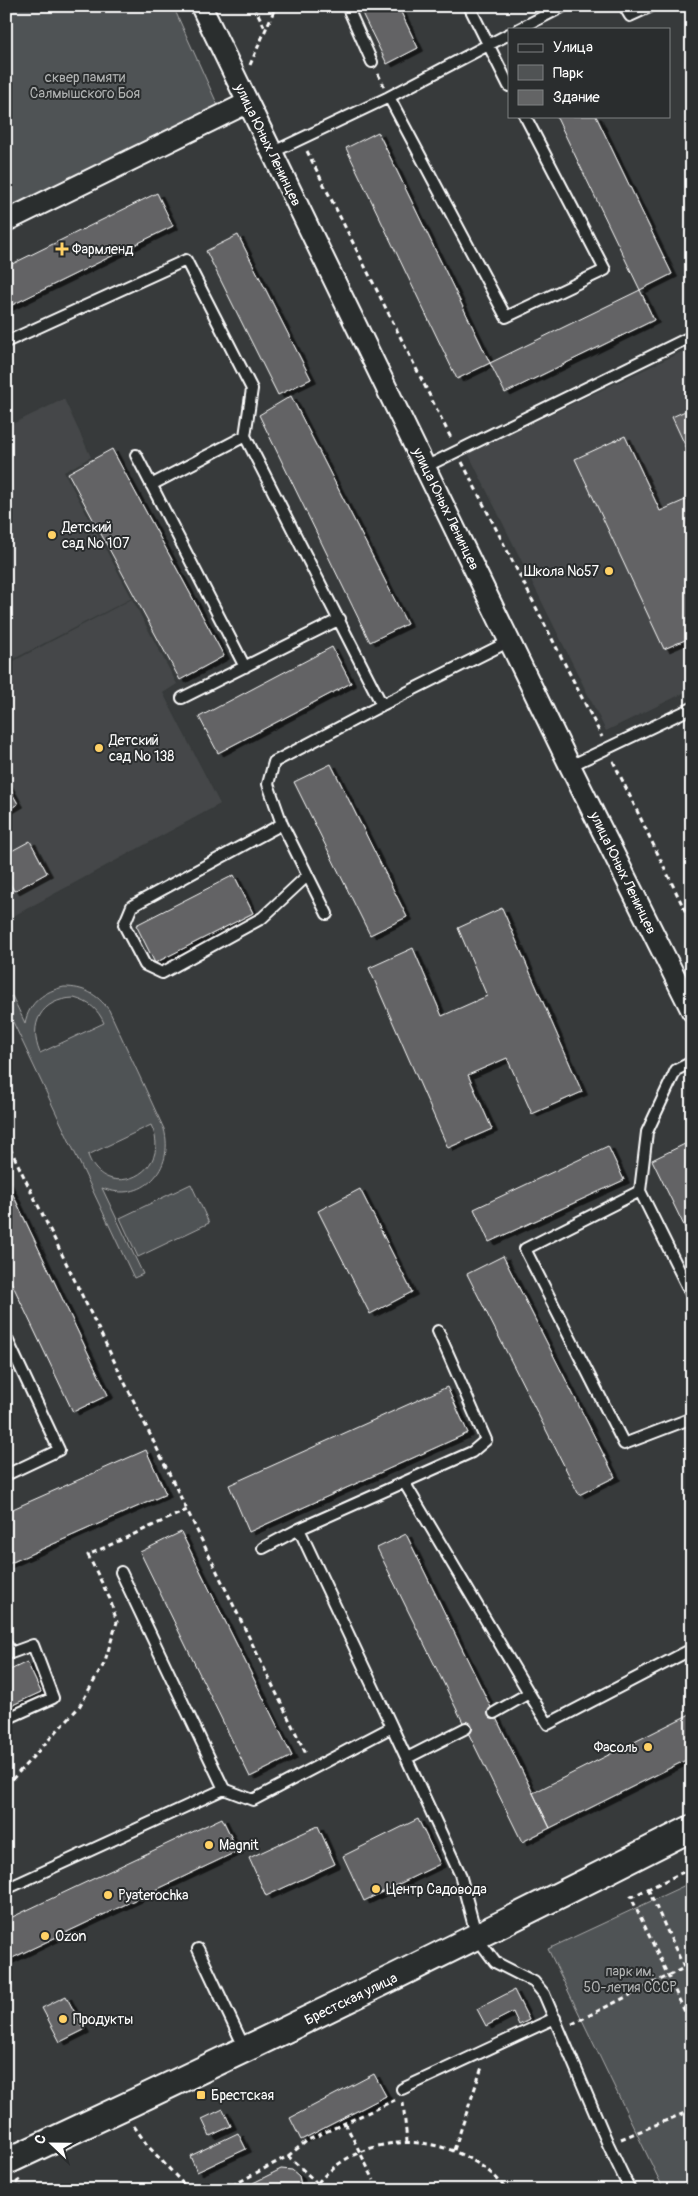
<svg xmlns="http://www.w3.org/2000/svg" width="698" height="2196" viewBox="0 0 698 2196" font-family="Pangolin,sans-serif">
	<defs>
		<filter id="shadow"><feDropShadow dx="5.5" dy="3" stdDeviation="0" flood-color="#0009"/></filter>
	</defs>
	<rect width="100%" height="100%" fill="#373a3b"/>
	<filter id="ink" filterUnits="userSpaceOnUse"><feTurbulence type="fractalNoise" baseFrequency=".02" numOctaves="2"/><feDisplacementMap in="SourceGraphic" scale="10" xChannelSelector="R" yChannelSelector="G"/><feConvolveMatrix kernelMatrix="1 2 1 2 8 2 1 2 1" color-interpolation-filters="sRGB"/></filter>
	<g filter="url(#ink)">
		<path fill="#444748" d="M 692,347 L 692,689 L 606,731 L 468,453 Z
			M 64,399 L 91,457 L 64,472 L 132,598 L 6,663 L 6,427 Z
			M 132,599 L 177,684 L 163,693 L 220,804 L 6,920 L 6,665 Z"/>
		<path fill="#505354" stroke="#a8a9aa" fill-rule="evenodd" d="M 6,6 L 173,6 L 219,108 L 6,210 Z
			M 64,987 C 84,987 97,994 109,1010 L 164,1129 C 175,1169 143,1204 102,1188 L 143,1274 L 134,1278 L 6,1007 L 6,999 L 12,996 L 25,1023 C 29,1002 45,991 64,987 ZM 74,998 C 89,1002 98,1009 104,1023 L 40,1053 C 28,1024 41,999 74,998 ZM 151,1125 C 175,1173 105,1204 88,1155 Z
			M 191,1184 L 209,1223 L 138,1257 L 120,1218 Z
			M 692,1882 L 692,2190 L 664,2190 L 548,1949 Z"/>
		<path fill="#636465" stroke="#fff" filter="url(#shadow)" d="M 361,6 L 398,6 L 418,48 L 387,64 L 359,7 Z
			M 556,116 L 596,116 L 672,274 L 640,290 Z
			M 378,132 L 490,363 L 457,379 L 346,148 Z
			M 157,193 L 173,226 L 6,308 L 6,267 Z
			M 238,235 L 311,379 L 278,395 L 206,251 Z
			M 640,290 L 654,320 L 505,393 L 490,363 Z
			M 291,396 L 407,624 L 370,642 L 259,415 Z
			M 692,408 L 692,460 L 672,417 Z
			M 625,436 L 660,511 L 692,497 L 692,637 L 664,649 L 575,459 Z
			M 112,449 L 224,656 L 180,680 L 68,473 Z
			M 332,647 L 351,683 L 218,753 L 199,717 Z
			M 692,743 L 692,758 L 686,745 Z
			M 331,764 L 407,917 L 370,935 L 294,782 Z
			M 6,782 L 18,804 L 6,811 Z
			M 30,841 L 47,873 L 14,891 L 6,876 L 6,854 Z
			M 234,875 L 253,913 L 155,963 L 136,925 Z
			M 502,908 L 582,1092 L 532,1114 L 507,1058 L 468,1075 L 492,1129 L 448,1148 L 369,968 L 413,948 L 442,1016 L 487,996 L 458,928 Z
			M 691,1141 L 692,1144 L 692,1242 L 652,1160 Z
			M 608,1146 L 624,1180 L 489,1242 L 474,1209 Z
			M 6,1180 L 108,1395 L 73,1412 L 6,1271 Z
			M 360,1189 L 412,1292 L 370,1314 L 318,1211 Z
			M 503,1256 L 615,1477 L 579,1495 L 467,1274 Z
			M 447,1387 L 468,1433 L 249,1532 L 229,1485 Z
			M 146,1450 L 166,1494 L 6,1565 L 6,1512 Z
			M 181,1532 L 292,1756 L 250,1777 L 140,1552 Z
			M 406,1534 L 550,1828 L 522,1842 L 377,1548 Z
			M 27,1662 L 41,1692 L 6,1708 L 6,1672 Z
			M 692,1713 L 692,1757 L 550,1828 L 533,1793 Z
			M 222,1818 L 238,1851 L 6,1961 L 6,1920 Z
			M 418,1819 L 440,1864 L 364,1901 L 343,1856 Z
			M 318,1826 L 335,1864 L 266,1896 L 249,1858 Z
			M 514,1990 L 529,2020 L 519,2025 L 513,2012 L 486,2026 L 477,2009 Z
			M 66,1996 L 84,2030 L 60,2042 L 42,2008 Z
			M 374,2074 L 386,2096 L 301,2140 L 290,2118 Z
			M 223,2109 L 231,2126 L 210,2136 L 202,2119 Z
			M 238,2133 L 246,2149 L 197,2172 L 190,2156 Z
			M 281,2169 L 292,2170 L 299,2176 L 302,2190 L 256,2190 L 253,2183 Z"/>
		<g fill="none" stroke-linecap="round" stroke-linejoin="round">
			<defs>
				<path id="service" d="M 347,6 L 372,62
					M 469,6 L 509,86
					M 624,6 L 630,16 L 652,6
					M 519,29 L 564,6
					M 389,97 L 506,317 L 605,270 L 525,116
					M 271,153 L 389,97 L 509,34
					M 6,342 L 186,260 L 252,389 L 245,436 L 382,705
					M 136,455 L 245,667
					M 425,467 L 692,336
					M 151,485 L 245,436
					M 182,698 L 340,619
					M 570,766 L 692,708
					M 282,824 L 268,784 L 274,762 L 382,705 L 510,641
					M 307,876 L 262,918 L 162,973 L 145,965 L 124,925 L 132,906 L 282,824 L 327,914
					M 692,1062 L 676,1070 L 647,1132 L 640,1191 L 525,1249 L 624,1444 L 692,1418
					M 640,1191 L 692,1296
					M 6,1337 L 59,1450 L 6,1475
					M 404,1482 L 529,1693
					M 263,1548 L 299,1529
					M 121,1572 L 224,1789
					M 6,1644 L 11,1653 L 33,1645 L 53,1698 L 6,1719
					M 494,1713 L 529,1693 L 548,1724 L 692,1649
					M 392,1727 L 299,1529 L 472,1452 L 486,1440 L 438,1331
					M 407,1758 L 466,1728
					M 6,1889 L 224,1789 L 253,1800 L 392,1727 L 460,1874 L 477,1938 L 495,1962 L 534,1982 L 544,1994 L 608,2144 L 630,2190
					M 198,1949 L 245,2049
					M 402,2089 L 555,2018"/>
				<path id="minor" d="M 201,6 L 570,766 L 692,1011
					M 6,221 L 247,103"/>
				<path id="tertiary" d="M 6,2162 C 237,2055 465,1944 692,1828"/>
			</defs>
			<use href="#service" stroke="#fff" stroke-width="14"/>
			<use href="#minor" stroke="#fff" stroke-width="24"/>
			<use href="#tertiary" stroke="#fff" stroke-width="29"/>
			<path stroke="#fff" stroke-width="3" stroke-dasharray="5 4" stroke-linecap="butt" d="M 254,6 L 266,30
				M 250,65 L 276,6
				M 378,74 L 384,86
				M 307,151 L 452,440
				M 462,462 L 602,737
				M 613,761 L 692,925
				M 6,1140 L 187,1510
				M 6,1786 L 79,1707 L 104,1664 L 117,1622 L 110,1599 L 88,1555 L 187,1510 L 307,1756
				M 692,1868 L 631,1897 L 692,2027
				M 648,1889 L 692,1985
				M 572,2024 L 692,1964
				M 403,2102 L 407,2141
				M 345,2123 L 374,2180
				M 134,2126 L 147,2145 L 189,2190
				M 621,2139 L 692,2110
				M 454,2150 L 482,2067
				M 288,2156 L 308,2140 L 395,2100
				M 20,2180 L 17,2182 L 22,2190
				M 224,2190 L 288,2156 L 317,2183
				M 312,2190 C 348,2141 416,2129 468,2158 C 482,2165 497,2176 506,2190"/>
			<use href="#service" stroke="#2a2d2e" stroke-width="10"/>
			<use href="#minor" stroke="#2a2d2e" stroke-width="20"/>
			<use href="#tertiary" stroke="#2a2d2e" stroke-width="25"/>
		</g>
	</g>
	<g fill="#ffd166" stroke="#2a2d2e" stroke-width="2">
		<path d="M59.5 241.5h5v5h5v5h-5v5h-5v-5h-5v-5h5z"/>
		<circle cx="52" cy="535" r="5"/>
		<circle cx="609" cy="571" r="5"/>
		<circle cx="99" cy="748" r="5"/>
		<circle cx="648" cy="1747" r="5"/>
		<circle cx="209" cy="1845" r="5"/>
		<circle cx="376" cy="1889" r="5"/>
		<circle cx="108" cy="1895" r="5"/>
		<circle cx="45" cy="1936" r="5"/>
		<circle cx="63" cy="2019" r="5"/>
		<rect x="196" y="2090" width="10" height="10" rx="2.5"/>
	</g>
	<g text-anchor="middle" dominant-baseline="central" stroke-width="4" stroke-linejoin="round" paint-order="stroke">
		<g font-size="14" fill="#b0b2b2" stroke="#2a2d2e">
			<text x="85" y="77">сквер памяти<tspan x="85" dy="16">Салмышского Боя</tspan></text>
			<text x="630" y="1971">парк им.<tspan x="630" dy="16">50-летия СССР</tspan></text>
		</g>
		<g font-size="14" fill="#fff" stroke="#2a2d2e">
			<text transform="translate(268 145) rotate(64)">улица Юных Ленинцев</text>
			<text transform="translate(446 509) rotate(64)">улица Юных Ленинцев</text>
			<text transform="translate(623 873) rotate(64)">улица Юных Ленинцев</text>
			<text transform="translate(351 1999) rotate(-26)">Брестская улица</text>
		</g>
		<g font-size="14" fill="#fff" stroke="#2a2d2e" text-anchor="start">
			<text x="72" y="249">Фармленд</text>
			<text x="62" y="527">Детский<tspan x="62" dy="16">сад № 107</tspan></text>
			<text x="599" y="571" text-anchor="end">Школа №57</text>
			<text x="109" y="740">Детский<tspan x="109" dy="16">сад № 138</tspan></text>
			<text x="638" y="1747" text-anchor="end">Фасоль</text>
			<text x="219" y="1845">Magnit</text>
			<text x="386" y="1889">Центр Садовода</text>
			<text x="118" y="1895">Pyaterochka</text>
			<text x="55" y="1936">Ozon</text>
			<text x="73" y="2019">Продукты</text>
			<text x="211" y="2095">Брестская</text>
		</g>
	</g>
	<rect width="698" height="2196" fill="none" stroke="#2a2d2e" stroke-width="25"/>
	<rect x="12" y="12" width="673" height="2171" fill="none" stroke="#fff" stroke-width="2" filter="url(#ink)"/>
	<rect x="508" y="28" width="162" height="90" fill="#2a2d2e" stroke="#7f8182"/>
	<rect x="518" y="44" width="25" height="8" fill="#2a2d2e" stroke="#7f8182"/>
	<text x="553" y="52" font-size="15" fill="#ffffff">Улица</text>
	<rect x="518" y="65" width="25" height="15" fill="#505354" stroke="#7f8182"/>
	<text x="553" y="78" font-size="15" fill="#ffffff">Парк</text>
	<rect x="518" y="90" width="25" height="15" fill="#636465" stroke="#7f8182"/>
	<text x="553" y="102" font-size="15" fill="#ffffff">Здание</text>
	<g transform="translate(52 2144) rotate(292)" stroke="#2a2d2e" stroke-width="4" paint-order="stroke">
	<path d="M0-4L9 19L0 12L-9 19Z" fill="#ffffff"/>
	<text y="-8" font-size="14" font-weight="bold" text-anchor="middle" fill="#ffffff">С</text>
	</g>
</svg>
